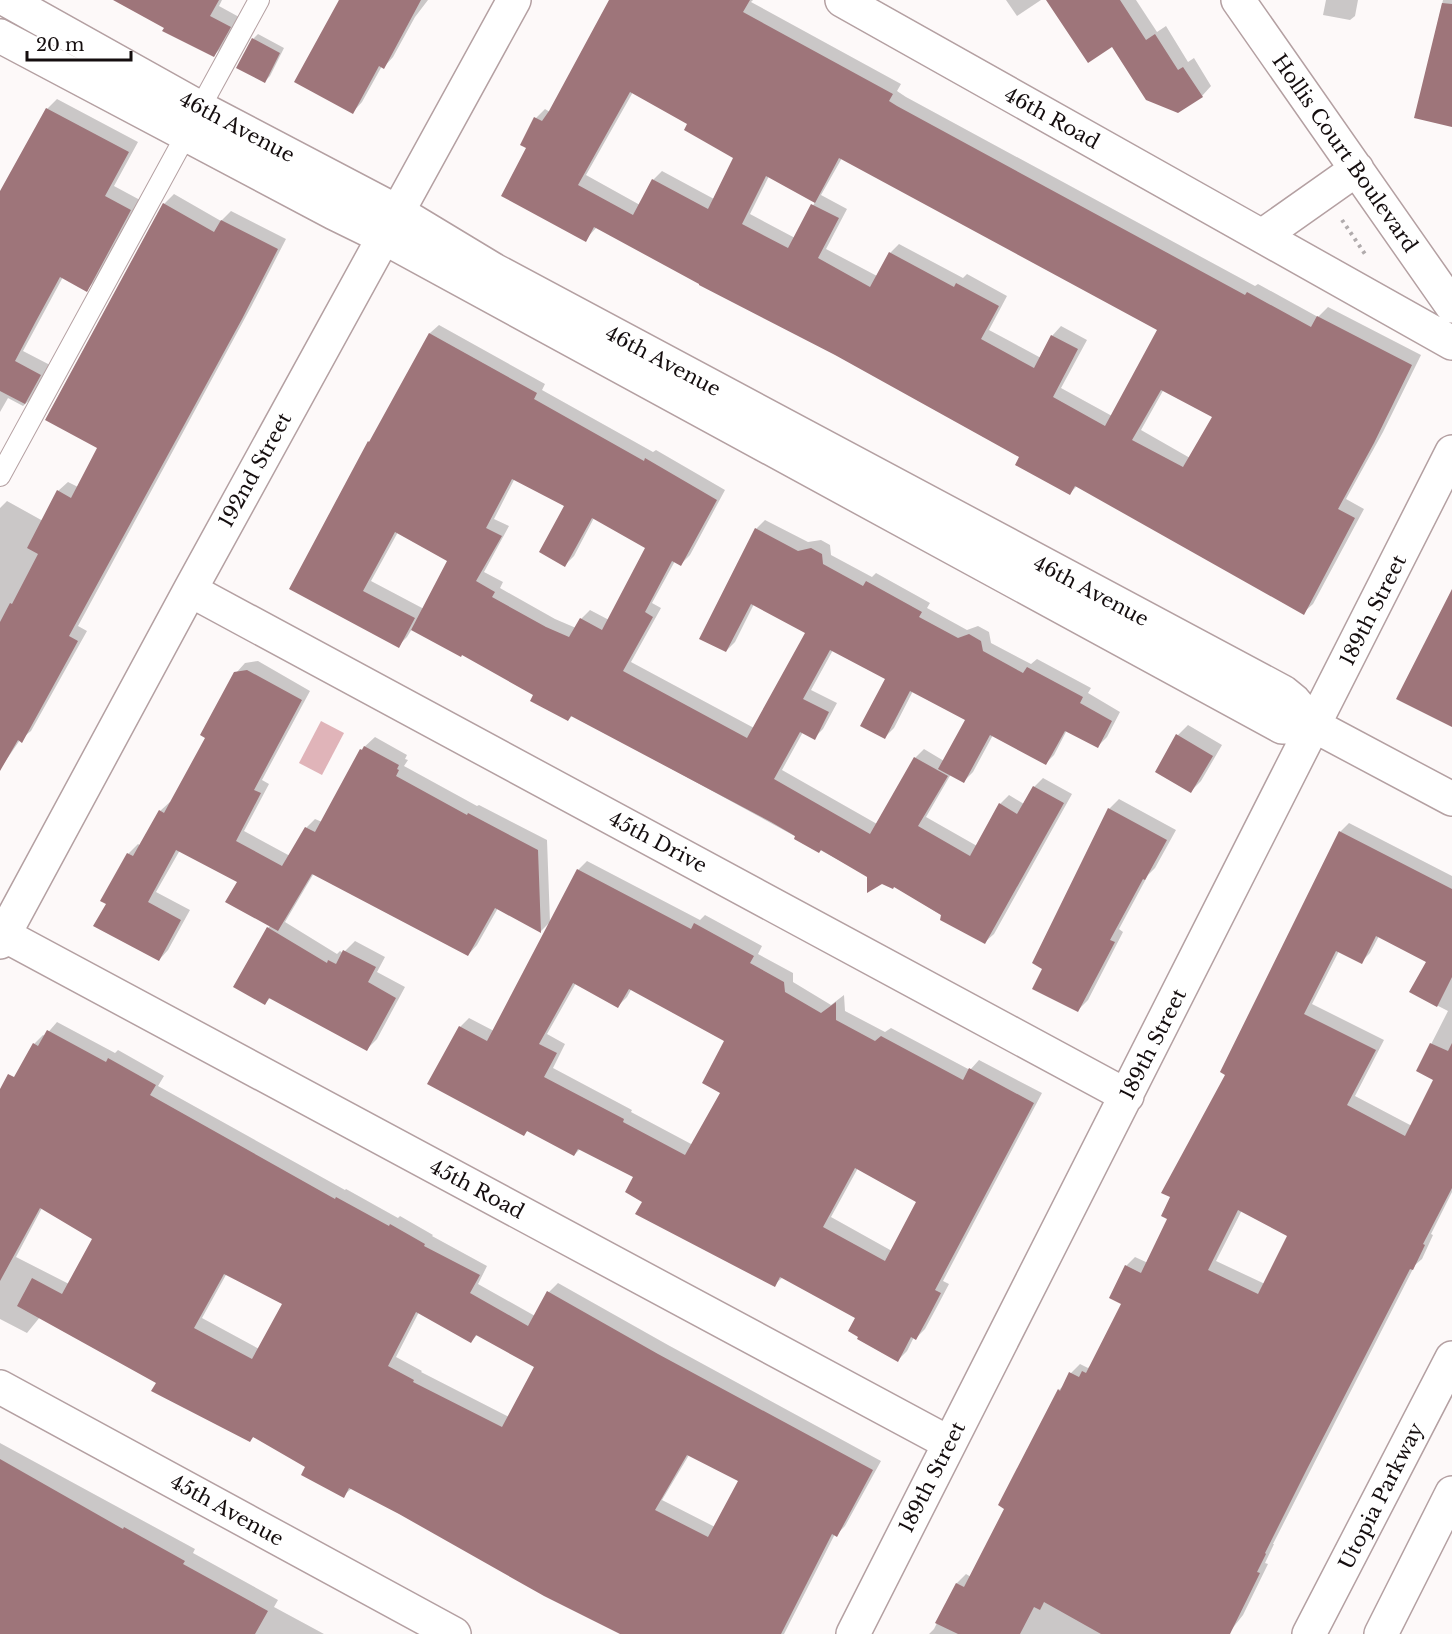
<svg xmlns="http://www.w3.org/2000/svg" width="1452" height="1634" viewBox="0 0 1452 1634" font-family="'Libre Baskerville',serif">
	<rect width="100%" height="100%" fill="#fdf9f9"/>
	<path fill="#e0b4b9" d="M 321,721 L 344,733 L 322,775 L 299,763 Z"/>
	<path fill="#0003" fill-rule="evenodd" d="M 116,0 L 222,0 L 219,6 L 239,17 L 224,45 L 214,55 Z
		M 338,0 L 428,0 L 415,17 L 393,57 L 384,67 L 382,66 L 362,102 L 353,112 L 340,1 Z
		M 611,0 L 753,0 L 751,2 L 901,84 L 897,91 L 906,97 L 1255,286 L 1258,284 L 1318,317 L 1328,307 L 1421,355 L 1383,432 L 1346,499 L 1364,509 L 1313,604 L 1303,613 L 1077,486 L 1069,494 L 1021,457 L 836,354 L 597,227 L 585,240 L 528,148 L 536,118 L 545,109 L 550,112 ZM 633,92 L 689,123 L 735,158 L 714,199 L 662,171 L 653,180 L 640,205 L 586,175 ZM 842,158 L 1159,330 L 1112,416 L 1061,388 L 1087,340 L 1061,326 L 1052,336 L 1041,358 L 989,330 L 1007,296 L 967,274 L 963,278 L 899,244 L 890,253 L 877,276 L 826,249 L 847,209 L 821,195 ZM 769,176 L 815,202 L 795,238 L 750,214 ZM 1164,389 L 1214,417 L 1190,458 L 1141,430 Z
		M 1006,0 L 1041,0 L 1017,16 Z
		M 1047,0 L 1136,0 L 1157,32 L 1166,26 L 1188,62 L 1194,58 L 1211,86 L 1202,96 L 1113,45 Z
		M 1326,0 L 1358,0 L 1355,16 L 1350,20 L 1323,15 Z
		M 1443,0 L 1452,0 L 1452,126 L 1416,117 Z
		M 258,34 L 284,48 L 270,76 L 265,81 L 253,39 Z
		M 57,99 L 138,142 L 114,186 L 140,200 L 96,280 L 86,290 L 63,277 L 23,351 L 50,365 L 33,397 L 23,406 L 8,398 L 0,412 L 0,195 L 47,109 Z
		M 174,194 L 221,221 L 231,211 L 286,239 L 251,307 L 78,626 L 87,631 L 31,731 L 20,740 L 0,769 L 0,508 L 7,501 L 43,521 L 58,491 L 68,482 L 78,487 L 99,447 L 46,419 L 164,204 Z
		M 439,325 L 545,384 L 542,390 L 653,452 L 656,450 L 725,490 L 690,555 L 681,564 L 675,561 L 652,603 L 661,608 L 631,662 L 754,728 L 807,632 L 754,604 L 735,642 L 726,651 L 701,638 L 756,529 L 765,520 L 808,542 L 821,540 L 830,545 L 831,555 L 872,577 L 876,573 L 930,603 L 927,608 L 967,630 L 978,626 L 989,632 L 991,643 L 1031,664 L 1037,659 L 1091,688 L 1088,693 L 1120,712 L 1107,737 L 1098,746 L 1067,730 L 1054,755 L 1045,764 L 993,735 L 973,772 L 964,781 L 951,774 L 926,817 L 977,846 L 1000,804 L 1009,795 L 1024,804 L 1034,787 L 1043,778 L 1072,794 L 994,934 L 985,942 L 894,886 L 868,876 L 573,715 L 568,720 L 535,695 L 462,653 L 412,629 L 407,637 L 398,646 L 291,588 L 369,442 L 373,438 L 430,333 ZM 515,478 L 566,505 L 565,565 L 574,556 L 594,518 L 647,548 L 609,620 L 590,610 L 581,619 L 576,628 L 555,619 L 500,588 L 503,582 L 484,572 L 509,526 L 494,519 ZM 398,532 L 449,561 L 424,609 L 371,581 ZM 833,650 L 887,678 L 885,737 L 894,728 L 913,691 L 967,720 L 944,761 L 924,749 L 915,758 L 877,824 L 782,770 L 803,732 L 814,738 L 823,729 L 837,703 L 811,690 Z
		M 258,661 L 310,691 L 262,780 L 269,784 L 244,831 L 290,856 L 306,828 L 315,819 L 322,822 L 361,750 L 375,737 L 407,755 L 405,759 L 408,760 L 404,766 L 477,806 L 479,805 L 547,840 L 550,922 L 541,931 L 498,908 L 477,945 L 468,955 L 314,873 L 285,922 L 337,954 L 340,951 L 343,953 L 355,941 L 385,957 L 377,972 L 405,987 L 377,1039 L 367,1049 L 271,997 L 265,1003 L 268,928 L 271,925 L 239,881 L 180,850 L 156,892 L 190,910 L 168,950 L 159,960 L 108,903 L 128,854 L 138,844 L 141,846 L 160,811 L 170,802 L 172,803 L 207,737 L 236,673 L 245,663 Z
		M 1188,725 L 1222,745 L 1201,781 L 1191,791 L 1157,771 L 1178,735 Z
		M 1119,799 L 1176,830 L 1155,868 L 1148,875 L 1119,929 L 1123,932 L 1088,1000 L 1078,1010 L 1109,809 Z
		M 1349,823 L 1452,876 L 1452,1192 L 1431,1234 L 1433,1235 L 1422,1259 L 1415,1265 L 1273,1544 L 1274,1544 L 1265,1563 L 1268,1564 L 1243,1615 L 1228,1634 L 929,1634 L 934,1629 L 957,1583 L 966,1574 L 971,1577 L 1006,1508 L 1059,1390 L 1065,1384 L 1071,1373 L 1080,1364 L 1088,1368 L 1093,1363 L 1123,1303 L 1126,1266 L 1135,1257 L 1148,1263 L 1169,1218 L 1227,1074 L 1340,832 ZM 1379,936 L 1428,961 L 1411,992 L 1448,1011 L 1418,1070 L 1435,1079 L 1412,1126 L 1355,1096 L 1384,1040 L 1312,1004 L 1339,951 L 1361,962 L 1370,953 ZM 1242,1210 L 1289,1235 L 1265,1284 L 1216,1261 Z
		M 587,861 L 700,920 L 705,915 L 762,946 L 758,954 L 793,973 L 793,982 L 831,1005 L 844,995 L 845,1011 L 885,1032 L 891,1028 L 970,1070 L 979,1060 L 1042,1093 L 943,1281 L 949,1284 L 939,1303 L 925,1329 L 916,1338 L 914,1337 L 907,1351 L 898,1360 L 857,1317 L 783,1277 L 774,1285 L 644,1201 L 636,1177 L 580,1149 L 574,1155 L 528,1130 L 524,1134 L 460,1027 L 469,1018 L 494,1031 L 578,870 ZM 576,983 L 618,1006 L 627,997 L 632,988 L 726,1041 L 722,1092 L 693,1145 L 631,1112 L 632,1110 L 553,1068 L 565,1044 L 547,1034 ZM 858,1168 L 918,1202 L 892,1251 L 831,1217 Z
		M 57,1022 L 115,1053 L 118,1050 L 164,1076 L 158,1086 L 345,1190 L 346,1189 L 398,1218 L 400,1216 L 433,1235 L 432,1236 L 487,1266 L 478,1284 L 535,1316 L 549,1292 L 558,1283 L 668,1345 L 881,1461 L 845,1526 L 836,1535 L 835,1534 L 784,1634 L 623,1634 L 352,1488 L 343,1496 L 308,1467 L 254,1436 L 249,1441 L 158,1382 L 40,1317 L 27,1333 L 0,1319 L 0,1125 L 34,1044 L 43,1035 L 45,1036 ZM 42,1208 L 94,1238 L 69,1284 L 16,1257 ZM 227,1273 L 285,1303 L 259,1349 L 202,1318 ZM 419,1312 L 471,1341 L 478,1334 L 536,1366 L 509,1417 L 421,1372 L 422,1371 L 396,1357 ZM 689,1455 L 740,1481 L 715,1527 L 662,1500 Z
		M 0,1443 L 195,1549 L 193,1553 L 278,1600 L 274,1607 L 324,1634 L 0,1634 Z"/>
	<path fill="#9e757a" fill-rule="evenodd" d="M 113,0 L 219,0 L 210,16 L 231,27 L 214,57 L 162,31 L 164,28 Z
		M 339,0 L 421,0 L 384,69 L 379,66 L 353,114 L 294,82 Z
		M 609,0 L 750,0 L 743,12 L 893,94 L 889,101 L 897,106 L 1245,295 L 1247,292 L 1311,327 L 1317,316 L 1412,365 L 1374,443 L 1338,509 L 1355,518 L 1304,615 L 1075,486 L 1070,495 L 1015,465 L 1019,457 L 835,355 L 699,285 L 699,284 L 594,227 L 586,242 L 501,196 L 526,148 L 520,145 L 534,117 L 542,121 L 549,111 ZM 630,92 L 687,124 L 684,130 L 733,158 L 708,209 L 652,179 L 633,215 L 578,185 ZM 839,158 L 1157,330 L 1105,426 L 1053,397 L 1078,349 L 1051,335 L 1034,368 L 981,339 L 999,306 L 956,283 L 954,287 L 889,252 L 870,287 L 818,258 L 839,218 L 811,204 L 788,248 L 742,224 L 766,176 L 815,203 ZM 1161,390 L 1212,417 L 1183,467 L 1132,440 Z
		M 1046,0 L 1120,0 L 1146,40 L 1155,34 L 1178,70 L 1183,67 L 1203,97 L 1178,113 L 1146,100 L 1112,47 L 1088,63 Z
		M 1442,3 L 1452,4 L 1452,127 L 1414,118 Z
		M 252,38 L 280,53 L 265,83 L 236,68 Z
		M 46,108 L 129,152 L 105,196 L 131,210 L 87,292 L 60,277 L 36,321 L 15,361 L 41,375 L 25,404 L 0,391 L 0,191 Z
		M 163,203 L 214,232 L 221,220 L 278,249 L 242,319 L 69,636 L 78,641 L 22,743 L 18,740 L 0,771 L 0,622 L 10,603 L 12,604 L 38,554 L 27,548 L 57,490 L 71,498 L 97,448 L 45,420 Z
		M 429,333 L 537,393 L 534,399 L 644,461 L 645,458 L 717,500 L 681,566 L 672,561 L 645,612 L 653,617 L 623,671 L 747,738 L 805,633 L 751,604 L 726,652 L 699,639 L 755,528 L 798,551 L 811,548 L 822,554 L 823,564 L 863,586 L 866,581 L 922,612 L 919,617 L 958,638 L 969,634 L 981,641 L 983,651 L 1023,673 L 1027,667 L 1083,697 L 1080,703 L 1112,721 L 1098,748 L 1065,731 L 1046,765 L 990,735 L 964,783 L 938,769 L 965,720 L 910,691 L 885,739 L 860,726 L 885,679 L 830,650 L 803,699 L 829,712 L 815,740 L 800,732 L 774,779 L 870,834 L 914,757 L 948,776 L 918,826 L 970,856 L 999,803 L 1017,814 L 1033,786 L 1064,803 L 985,944 L 940,920 L 941,915 L 894,887 L 893,889 L 882,884 L 867,893 L 867,877 L 821,850 L 819,853 L 794,839 L 795,836 L 771,822 L 571,716 L 568,721 L 530,701 L 533,695 L 462,655 L 461,657 L 411,630 L 447,561 L 395,532 L 363,591 L 415,618 L 399,648 L 289,589 L 368,441 L 369,442 ZM 512,479 L 564,506 L 539,552 L 565,567 L 592,518 L 645,548 L 602,630 L 580,618 L 569,637 L 546,627 L 492,597 L 495,592 L 476,581 L 502,536 L 486,528 Z
		M 1452,589 L 1452,727 L 1396,699 Z
		M 247,670 L 302,700 L 254,790 L 261,793 L 236,841 L 282,866 L 305,827 L 315,832 L 360,749 L 362,750 L 364,746 L 399,765 L 397,769 L 399,770 L 396,776 L 467,815 L 468,813 L 538,850 L 541,933 L 495,908 L 468,956 L 312,874 L 278,931 L 225,902 L 237,882 L 176,850 L 148,902 L 181,920 L 159,961 L 93,926 L 106,904 L 100,901 L 127,853 L 133,856 L 159,810 L 164,813 L 205,738 L 200,735 L 234,672 Z
		M 1176,734 L 1213,756 L 1191,793 L 1155,772 Z
		M 1108,808 L 1167,840 L 1145,880 L 1143,879 L 1110,940 L 1115,942 L 1078,1012 L 1032,989 L 1042,969 L 1032,963 Z
		M 1339,831 L 1452,889 L 1452,977 L 1437,1007 L 1409,992 L 1426,962 L 1376,936 L 1362,964 L 1336,951 L 1304,1014 L 1376,1050 L 1347,1105 L 1405,1136 L 1433,1080 L 1416,1071 L 1430,1043 L 1448,1051 L 1452,1043 L 1452,1188 L 1423,1244 L 1425,1245 L 1413,1270 L 1410,1269 L 1307,1469 L 1265,1553 L 1266,1554 L 1257,1572 L 1260,1573 L 1230,1634 L 1101,1634 L 1044,1602 L 1040,1610 L 1034,1607 L 1020,1634 L 958,1634 L 935,1623 L 956,1583 L 964,1587 L 1004,1509 L 998,1505 L 1058,1389 L 1060,1391 L 1069,1372 L 1079,1377 L 1082,1371 L 1086,1373 L 1121,1304 L 1109,1298 L 1125,1265 L 1141,1273 L 1167,1219 L 1161,1216 L 1170,1197 L 1161,1193 L 1225,1075 L 1220,1072 ZM 1238,1210 L 1287,1236 L 1258,1294 L 1208,1270 Z
		M 577,869 L 691,929 L 694,923 L 754,956 L 750,963 L 784,982 L 785,992 L 821,1013 L 836,1002 L 836,1020 L 875,1041 L 881,1036 L 963,1080 L 969,1068 L 1034,1103 L 935,1290 L 941,1293 L 930,1314 L 916,1340 L 911,1337 L 898,1362 L 857,1339 L 858,1337 L 848,1331 L 855,1318 L 780,1277 L 775,1287 L 635,1214 L 642,1202 L 625,1192 L 633,1177 L 578,1149 L 574,1156 L 527,1131 L 524,1136 L 427,1084 L 459,1026 L 487,1041 ZM 573,983 L 618,1008 L 629,989 L 724,1041 L 702,1083 L 720,1093 L 685,1155 L 623,1122 L 624,1119 L 544,1077 L 557,1053 L 539,1044 ZM 855,1168 L 916,1202 L 885,1261 L 823,1227 Z
		M 267,927 L 327,963 L 328,960 L 336,964 L 343,950 L 376,967 L 368,982 L 396,998 L 367,1051 L 269,998 L 265,1005 L 233,987 Z
		M 47,1030 L 106,1062 L 108,1058 L 156,1085 L 150,1095 L 335,1199 L 336,1197 L 389,1226 L 390,1224 L 425,1244 L 424,1246 L 480,1275 L 470,1293 L 528,1326 L 547,1291 L 658,1354 L 873,1470 L 837,1537 L 832,1534 L 781,1634 L 620,1634 L 544,1596 L 399,1514 L 349,1488 L 344,1498 L 301,1475 L 305,1467 L 253,1437 L 250,1442 L 151,1391 L 156,1383 L 17,1306 L 32,1278 L 62,1294 L 92,1239 L 40,1208 L 0,1281 L 0,1089 L 8,1074 L 14,1077 L 33,1043 L 38,1046 ZM 224,1274 L 282,1304 L 252,1359 L 194,1328 ZM 416,1312 L 471,1343 L 476,1335 L 534,1367 L 502,1427 L 413,1382 L 414,1380 L 388,1366 ZM 687,1455 L 738,1481 L 708,1537 L 655,1510 Z
		M 0,1459 L 123,1529 L 124,1527 L 185,1561 L 183,1564 L 268,1611 L 255,1634 L 0,1634 Z"/>
	<g fill="none" stroke-linecap="round" stroke-linejoin="round">
		<defs>
			<path id="lane" d="M 200,108 L 259,0
				M 0,476 L 186,135"/>
			<path id="street" d="M 7,0 L 200,108 L 398,212 L 494,270 L 1283,692 L 1294,701 L 1315,726 L 1452,799
				M 842,0 L 1452,343
				M 1238,0 L 1452,306
				M 0,36 L 334,213 L 383,237 L 1282,727 L 1315,726
				M 1262,236 L 1357,169
				M 190,590 L 1127,1096
				M 4,935 L 949,1443
				M 0,942 L 190,590 L 514,0
				M 0,1387 L 454,1634
				M 853,1634 L 1452,452"/>
			<path id="secondary" d="M 1309,1634 L 1452,1358
				M 1381,1634 L 1452,1493"/>
		</defs>
		<use href="#lane" stroke="#b4a0a2" stroke-width="22"/>
		<use href="#street" stroke="#b4a0a2" stroke-width="36"/>
		<use href="#secondary" stroke="#b4a0a2" stroke-width="36"/>
		<path stroke="#b0abac" stroke-width="4" stroke-dasharray="3 4.5" stroke-linecap="butt" d="M 1342,220 L 1365,254"/>
		<use href="#lane" stroke="#fff" stroke-width="20"/>
		<use href="#street" stroke="#fff" stroke-width="33"/>
		<use href="#secondary" stroke="#fff" stroke-width="33"/>
	</g>
	<g text-anchor="middle" dominant-baseline="central" stroke-width="5" stroke-linejoin="round" paint-order="stroke">
		<g font-size="20" fill="#150e0f" stroke="#fff">
			<text transform="translate(1052 118) rotate(29)">46th Road</text>
			<text transform="translate(237 127) rotate(28)">46th Avenue</text>
			<text transform="translate(1345 153) rotate(55)">Hollis Court Boulevard</text>
			<text transform="translate(663 361) rotate(28)">46th Avenue</text>
			<text transform="translate(255 470) rotate(-61)">192nd Street</text>
			<text transform="translate(1091 591) rotate(28)">46th Avenue</text>
			<text transform="translate(1373 610) rotate(-63)">189th Street</text>
			<text transform="translate(658 842) rotate(28)">45th Drive</text>
			<text transform="translate(1153 1044) rotate(-63)">189th Street</text>
			<text transform="translate(477 1189) rotate(28)">45th Road</text>
			<text transform="translate(932 1477) rotate(-63)">189th Street</text>
			<text transform="translate(1381 1496) rotate(-63)">Utopia Parkway</text>
			<text transform="translate(227 1510) rotate(29)">45th Avenue</text>
		</g>
	</g>
	<path d="M27 51v9h104v-9" fill="none" stroke="#150e0f" stroke-width="3"/>
	<text x="36" y="51" font-size="18" fill="#150e0f" stroke="#ffffff" stroke-width="4.5" paint-order="stroke">20 m</text>
</svg>
